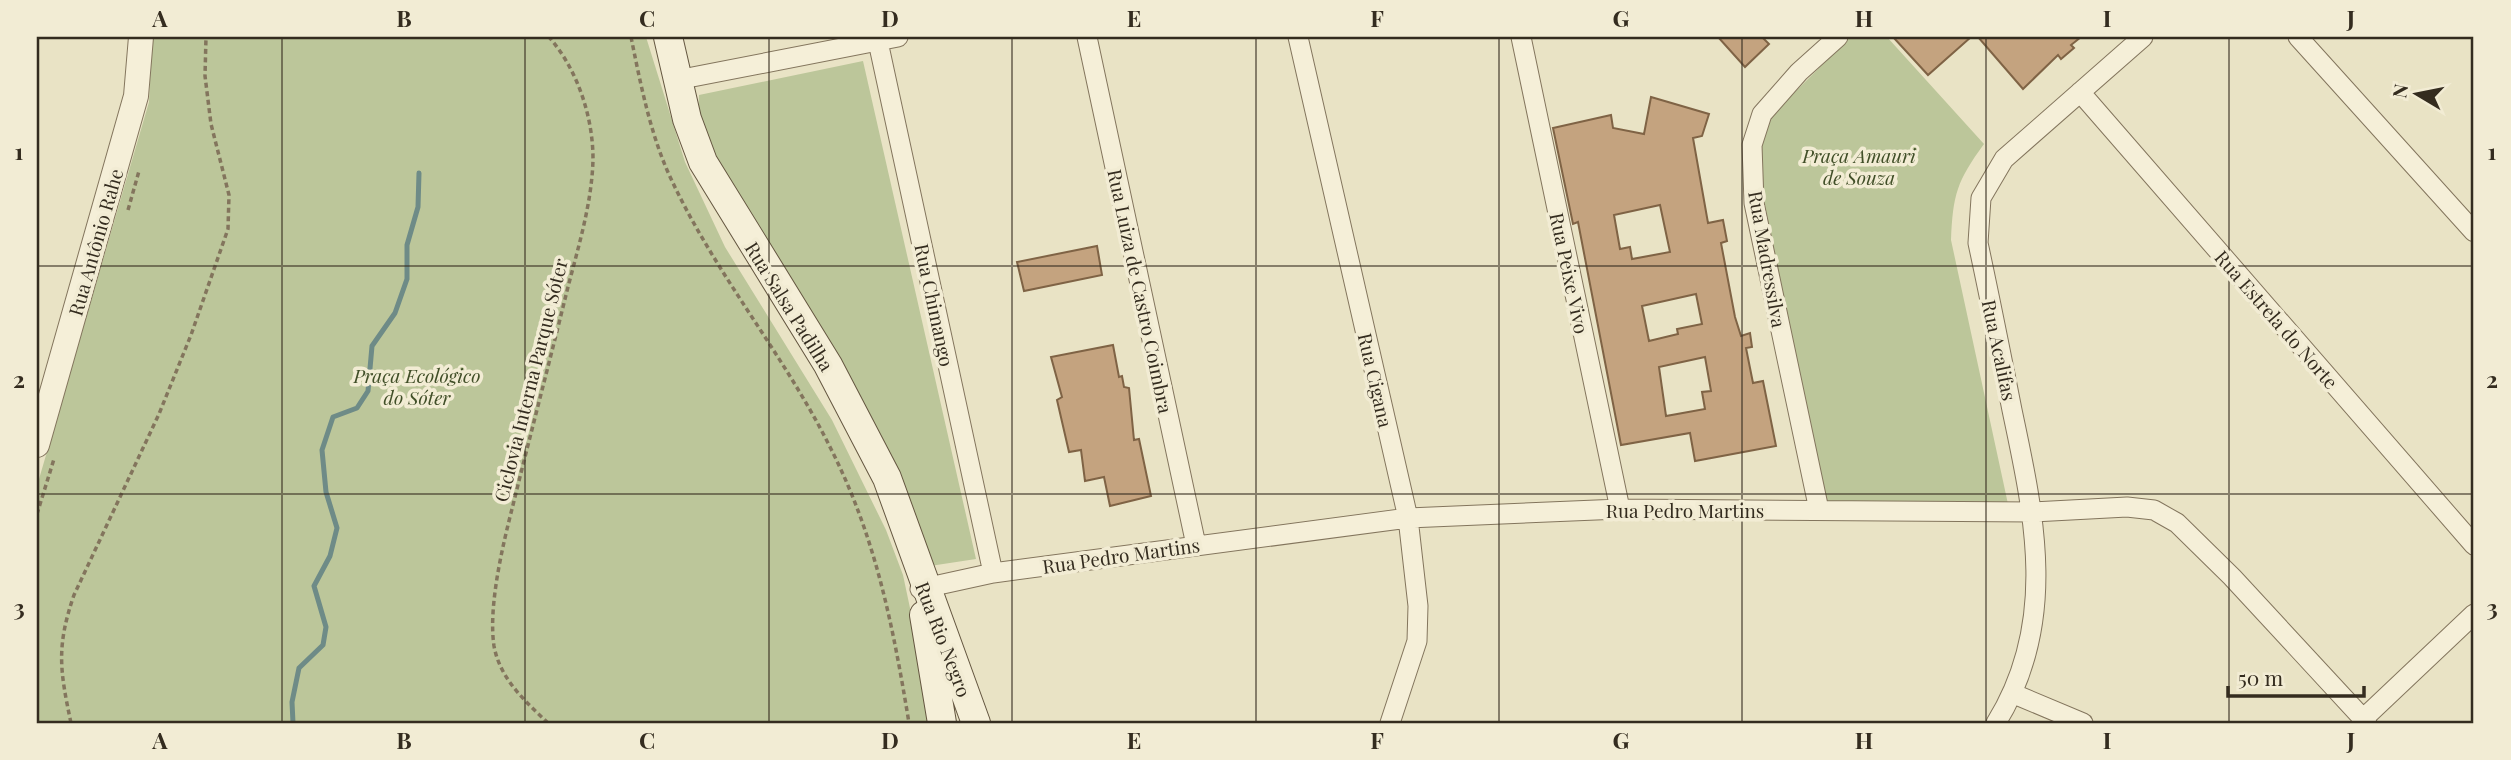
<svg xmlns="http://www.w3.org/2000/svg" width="2511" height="760" viewBox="0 0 2511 760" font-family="'Playfair Display',serif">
	<rect width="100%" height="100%" fill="#e9e3c5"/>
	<path fill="#bcc69a" d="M 152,37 L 646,37 L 685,162 L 725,247 L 832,420 L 886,530 L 903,575 L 921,660 L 928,723 L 37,723 L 37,486 L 149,102 Z
		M 1850,37 L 1887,37 L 1984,144 C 1957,181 1953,194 1951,240 L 2008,504 L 1823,501 L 1763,206 L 1760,147 L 1769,118 Z
		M 863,61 L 976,559 L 930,566 L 713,157 L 698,120 L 699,95 Z"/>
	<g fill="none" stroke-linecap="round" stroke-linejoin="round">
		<path stroke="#6e8b87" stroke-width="5" d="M 293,723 L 292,702 L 299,668 L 323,645 L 326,627 L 314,586 L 330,556 L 337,528 L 326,492 L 322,450 L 333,417 L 357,408 L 368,391 L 372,346 L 395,313 L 407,279 L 407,245 L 418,207 L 419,173"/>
	</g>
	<path fill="#c4a37f" stroke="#7f6345" stroke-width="2" fill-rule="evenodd" d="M 1718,37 L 1762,37 L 1769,44 L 1745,67 Z
		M 1893,37 L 1971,37 L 1928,75 Z
		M 1978,37 L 2081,37 L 2071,45 L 2074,48 L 2061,59 L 2058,55 L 2023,89 Z
		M 1651,97 L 1709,114 L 1702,136 L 1693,138 L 1708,223 L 1723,220 L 1727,241 L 1721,243 L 1735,317 L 1741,336 L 1750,333 L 1752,347 L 1746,348 L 1753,383 L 1763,381 L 1776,446 L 1695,461 L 1690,433 L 1621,445 L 1578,222 L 1573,224 L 1553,128 L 1611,115 L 1613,128 L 1644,134 ZM 1660,205 L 1670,252 L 1632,259 L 1630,247 L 1620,249 L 1614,215 ZM 1696,294 L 1702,324 L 1677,329 L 1678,334 L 1649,341 L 1642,306 ZM 1705,357 L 1711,391 L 1702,392 L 1705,409 L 1666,416 L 1659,367 Z
		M 1097,246 L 1102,275 L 1024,291 L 1017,262 Z
		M 1113,345 L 1119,377 L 1122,376 L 1124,387 L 1129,388 L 1134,440 L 1139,439 L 1151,496 L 1110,506 L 1104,477 L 1085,481 L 1081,450 L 1069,452 L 1057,400 L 1062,397 L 1051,357 Z"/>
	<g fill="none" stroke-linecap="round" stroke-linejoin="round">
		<defs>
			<path id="minor" d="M 877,37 L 993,573
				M 1087,37 L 1196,545
				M 1298,37 L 1408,518 L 1418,606 L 1417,641 L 1390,723
				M 1521,37 L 1620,509
				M 2298,37 L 2474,232
				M 677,80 L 898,37
				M 2080,92 L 2474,545
				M 1819,510 L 1754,203 L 1752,145 L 1762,114 L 1799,72 L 1838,37
				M 920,589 L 993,573 L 1408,518 L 1620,509 L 2033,512 L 2127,507 L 2154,510 L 2177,523 L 2232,577 L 2367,723
				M 2014,694 L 2083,723
				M 2363,719 L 2474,614
				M 1996,723 C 2058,623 2035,518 2012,410 C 2001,354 1990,299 1978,243 L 1981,198 L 2004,159 L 2143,37"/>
			<path id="tertiary" d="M 37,445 L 136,96 L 141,37"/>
			<path id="secondary" d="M 668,37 L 687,119 L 703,162 L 828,365 L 887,478 L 976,723
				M 924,615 L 942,723"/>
		</defs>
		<use href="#minor" stroke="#83755d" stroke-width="21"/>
		<use href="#tertiary" stroke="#83755d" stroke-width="26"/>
		<use href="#secondary" stroke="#645640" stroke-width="30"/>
		<path stroke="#83755d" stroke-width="3.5" stroke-dasharray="5 3.5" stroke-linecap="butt" d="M 631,37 C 640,81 649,128 667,170 C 711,269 783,352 831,449 C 876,538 893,626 909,723
			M 128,210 L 139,171
			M 37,514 L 54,459
			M 71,723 C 60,671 56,647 74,595 L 159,414 L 191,335 L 228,229 L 229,195 L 211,124 L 205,76 L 206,37
			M 548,723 C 525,701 500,679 494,646 C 488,606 503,544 513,505 C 530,436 548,368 565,299 C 576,254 592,206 593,159 C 593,116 577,69 549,37"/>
		<use href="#minor" stroke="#f5efd8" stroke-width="19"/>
		<use href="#tertiary" stroke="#f5efd8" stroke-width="24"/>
		<use href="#secondary" stroke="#f5efd8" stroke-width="28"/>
	</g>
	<path fill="none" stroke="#342c1f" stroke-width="2" stroke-opacity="0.55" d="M 282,37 L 282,723M 525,37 L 525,723M 769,37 L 769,723M 1012,37 L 1012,723M 1256,37 L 1256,723M 1499,37 L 1499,723M 1742,37 L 1742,723M 1986,37 L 1986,723M 2229,37 L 2229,723M 37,266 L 2474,266M 37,494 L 2474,494"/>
	<g text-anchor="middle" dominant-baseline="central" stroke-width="7" stroke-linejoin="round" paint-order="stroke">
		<g font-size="19" font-style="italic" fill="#414f28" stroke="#f2ecd4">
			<text x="1859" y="155">Praça Amauri<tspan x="1859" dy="22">de Souza</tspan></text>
			<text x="417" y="375">Praça Ecológico<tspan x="417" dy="22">do Sóter</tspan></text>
		</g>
		<g font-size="19" fill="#342c1f" stroke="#f2ecd4">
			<text transform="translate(95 242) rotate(-74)">Rua Antônio Rahe</text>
			<text transform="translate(1768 259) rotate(80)">Rua Madressilva</text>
			<text transform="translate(1570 273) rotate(78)">Rua Peixe Vivo</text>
			<text transform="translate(1141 291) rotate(78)">Rua Luiza de Castro Coimbra</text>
			<text transform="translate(935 305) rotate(78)">Rua Chimango</text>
			<text transform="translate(790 306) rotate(58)">Rua Salsa Padilha</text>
			<text transform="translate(2277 319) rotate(49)">Rua Estrela do Norte</text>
			<text transform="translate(2000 350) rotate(78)">Rua Acalifas</text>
			<text transform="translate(530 380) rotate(-76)">Ciclovia Interna Parque Sóter</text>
			<text transform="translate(1376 380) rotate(77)">Rua Cigana</text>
			<text x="1685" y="510">Rua Pedro Martins</text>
			<text transform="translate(1121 555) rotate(-8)">Rua Pedro Martins</text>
			<text transform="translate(944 639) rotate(69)">Rua Rio Negro</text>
		</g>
	</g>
	<rect width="2511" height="760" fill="none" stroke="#f2ecd4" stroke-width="77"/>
	<g transform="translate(2417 94) rotate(280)" stroke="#f2ecd4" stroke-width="5" paint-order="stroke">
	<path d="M0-5L12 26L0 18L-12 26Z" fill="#342c1f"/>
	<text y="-10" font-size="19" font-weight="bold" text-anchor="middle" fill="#342c1f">N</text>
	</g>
	<path d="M2228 686v10h136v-10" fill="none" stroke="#342c1f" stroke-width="3.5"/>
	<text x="2238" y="686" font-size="21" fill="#342c1f" stroke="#f2ecd4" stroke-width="5" paint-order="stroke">50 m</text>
	<rect x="38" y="38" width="2434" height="684" fill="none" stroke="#342c1f" stroke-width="2.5"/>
	<g font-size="23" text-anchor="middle" font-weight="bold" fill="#342c1f">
		<text x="160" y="27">A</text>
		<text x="404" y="27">B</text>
		<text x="647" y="27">C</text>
		<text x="890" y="27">D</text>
		<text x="1134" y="27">E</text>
		<text x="1377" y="27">F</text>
		<text x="1621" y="27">G</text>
		<text x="1864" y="27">H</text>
		<text x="2107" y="27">I</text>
		<text x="2351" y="27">J</text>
		<text x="19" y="160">1</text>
		<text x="2492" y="160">1</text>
		<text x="19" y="388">2</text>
		<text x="2492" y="388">2</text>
		<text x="19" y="616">3</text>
		<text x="2492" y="616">3</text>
		<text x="160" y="749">A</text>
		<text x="404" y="749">B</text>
		<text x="647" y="749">C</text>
		<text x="890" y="749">D</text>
		<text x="1134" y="749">E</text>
		<text x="1377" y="749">F</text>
		<text x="1621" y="749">G</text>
		<text x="1864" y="749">H</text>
		<text x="2107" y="749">I</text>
		<text x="2351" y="749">J</text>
	</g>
</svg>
